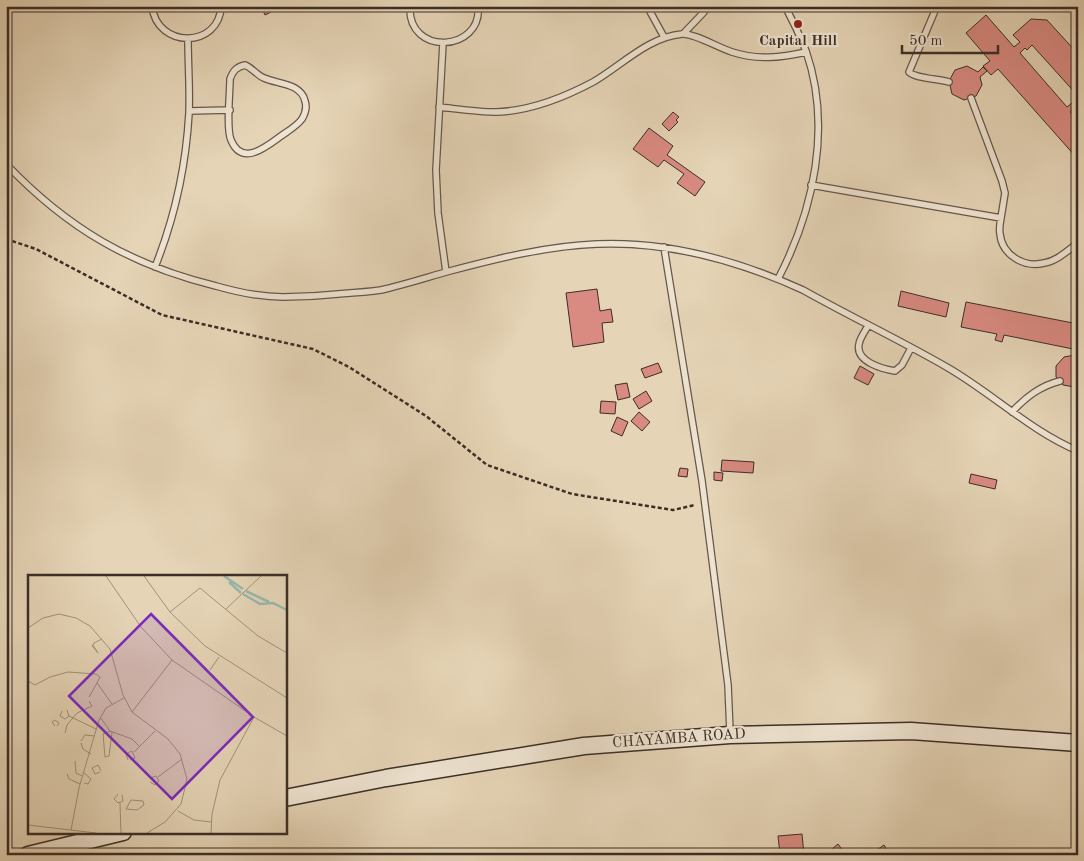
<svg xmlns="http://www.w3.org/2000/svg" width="1084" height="861" viewBox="0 0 1084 861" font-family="'Old Standard TT',serif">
	<rect width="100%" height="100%" fill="#e5d4b6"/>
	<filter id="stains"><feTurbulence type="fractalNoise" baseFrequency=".004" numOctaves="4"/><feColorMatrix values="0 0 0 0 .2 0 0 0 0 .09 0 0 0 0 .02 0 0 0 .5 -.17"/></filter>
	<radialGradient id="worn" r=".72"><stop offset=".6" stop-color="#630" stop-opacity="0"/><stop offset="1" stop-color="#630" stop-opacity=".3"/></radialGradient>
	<path fill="#d98a81" stroke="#3c2e27" d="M 261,6 L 283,6 L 265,15 Z
		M 986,15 L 1014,47 L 1020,42 L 1013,35 L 1031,19 L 1047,20 L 1078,54 L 1078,96 L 1032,45 L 1027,50 L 1025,48 L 1020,53 L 1067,107 L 1078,98 L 1078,108 L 1076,106 L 1070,112 L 1078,120 L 1078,156 L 1076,157 L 998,69 L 991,75 L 983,66 L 990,61 L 966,33 Z
		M 967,66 L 978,72 L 983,67 L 987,71 L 980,77 L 982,85 L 976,96 L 964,100 L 952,94 L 949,81 L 955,70 Z
		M 673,112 L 679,117 L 676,120 L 678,122 L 669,131 L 662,124 Z
		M 649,128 L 673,146 L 667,155 L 705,182 L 695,196 L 677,183 L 684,174 L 664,160 L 658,167 L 633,149 Z
		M 597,289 L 600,311 L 611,309 L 613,322 L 602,323 L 604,342 L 573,347 L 566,293 Z
		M 901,291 L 949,303 L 946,317 L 898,306 Z
		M 966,302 L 1078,324 L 1078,350 L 1004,335 L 1002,342 L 995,340 L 997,334 L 961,327 Z
		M 1075,355 L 1078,357 L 1078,385 L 1074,387 L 1063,385 L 1056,377 L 1056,366 L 1064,357 Z
		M 658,363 L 662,372 L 645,378 L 641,369 Z
		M 860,366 L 874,374 L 868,385 L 854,378 Z
		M 627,383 L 630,397 L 618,400 L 615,385 Z
		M 646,391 L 652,401 L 639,409 L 633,399 Z
		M 601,401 L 616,402 L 615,414 L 600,413 Z
		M 639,412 L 650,422 L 642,431 L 631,421 Z
		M 617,417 L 628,422 L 622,436 L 611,431 Z
		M 722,460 L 754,462 L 753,473 L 721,471 Z
		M 680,468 L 688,469 L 687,477 L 678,476 Z
		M 714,472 L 723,473 L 722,481 L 714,480 Z
		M 971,474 L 997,480 L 995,489 L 969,483 Z
		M 802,834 L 804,855 L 775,855 L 780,854 L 778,836 Z
		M 838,844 L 846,855 L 837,855 L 832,849 Z
		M 884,845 L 890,855 L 870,855 Z"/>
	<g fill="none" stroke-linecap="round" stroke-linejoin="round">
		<defs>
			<path id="lane" d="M 152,6 C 157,50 220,48 221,6
				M 410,6 C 407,57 483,52 478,6
				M 647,6 L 664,37
				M 937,6 L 909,72 C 914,78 939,79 949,82
				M 684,33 L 704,12 L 706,6
				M 443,43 L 436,170 L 438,213 L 446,272
				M 245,65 C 252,68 257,75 264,78 C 277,84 301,83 305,101 C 307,107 305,114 302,119 C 297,126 288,131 281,136 C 266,147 242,167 231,140 C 226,129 230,93 230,79 C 233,71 236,67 245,65 Z
				M 971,98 L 1002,181 L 1005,193 L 1001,218
				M 439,107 C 458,109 477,112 496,112 C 530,111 563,98 593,82 C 621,66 648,37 682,34 C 694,33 719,48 732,52 C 757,60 780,58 806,52
				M 189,111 L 230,110
				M 6,164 C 67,228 130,265 216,286 C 237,292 261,297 283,297 C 301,297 320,296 338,294 C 352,293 367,292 381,290 C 403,285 425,278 446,272 C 495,259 546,246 597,244 C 667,241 739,261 803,290 C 851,317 902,341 950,369 C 994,395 1031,431 1078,451
				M 811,185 L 1001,218 C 1000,223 999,229 1000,234 C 1002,255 1024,268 1044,263 C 1057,261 1067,251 1078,243
				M 664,247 L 702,481 L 728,685 L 730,732
				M 155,267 C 175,217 186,166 189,113 C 190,88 188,63 188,39
				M 778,279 C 814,210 832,126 806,51 C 800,36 793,21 785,6
				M 868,326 C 865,331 860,338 859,344 C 855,362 883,369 895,371 L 902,365 L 911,348
				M 1012,412 C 1026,397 1040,386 1060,381"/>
			<path id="secondary" d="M 285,798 L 386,778 L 584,746 L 730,735 L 911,731 L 1078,743
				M 28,855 L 123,832"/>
		</defs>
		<use href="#lane" stroke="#66584b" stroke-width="8"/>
		<use href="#secondary" stroke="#3c2e27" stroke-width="19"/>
		<path stroke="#3c2e27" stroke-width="2.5" stroke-dasharray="4 2.5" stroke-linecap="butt" d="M 6,239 L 36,249 L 162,315 L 313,349 L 349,367 L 426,416 L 487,465 L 572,494 L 673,510 L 695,505"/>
		<use href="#lane" stroke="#eee3d0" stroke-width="5.5"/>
		<use href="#secondary" stroke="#eee3d0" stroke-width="16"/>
	</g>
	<circle fill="#8f2418" stroke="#eee3d0" stroke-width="2" cx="798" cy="24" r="5"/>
	<g text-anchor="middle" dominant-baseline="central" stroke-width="4.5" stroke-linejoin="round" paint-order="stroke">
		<g font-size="15" font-weight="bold" fill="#3c2e27" stroke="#eee3d0">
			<text x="798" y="41">Capital Hill</text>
		</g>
		<g font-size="15" fill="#3c2e27" stroke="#eee3d0">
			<text transform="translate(679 739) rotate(-4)">CHAYAMBA ROAD</text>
		</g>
	</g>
	<g transform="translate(28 575)">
		<rect width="259" height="259" fill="#e5d4b6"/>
		<path fill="none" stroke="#96b8ac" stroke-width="2.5" d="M 196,1 L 215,14M 201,7 L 213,18M 218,16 L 241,27M 215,19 L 232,29 L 245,28 L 259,35"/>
		<path fill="none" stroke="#a1927d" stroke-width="1" d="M 78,1 L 113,52 L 144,85 L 226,142 L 192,205 L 184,239 L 183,258M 116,1 L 142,37 L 177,71 L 259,123M 198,34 L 233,1M 142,37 L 172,13 L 230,61 L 259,78M 0,53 L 15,43 L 31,39 L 48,43 L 62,51 L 82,74 L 95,120 L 104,137 L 140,164 L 152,179 L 159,204 L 153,229 L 137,247 L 119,258M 65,70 L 70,78 L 64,71 L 65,70 L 66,68 L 74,64M 182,95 L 191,82M 0,106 L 7,110 L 22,102 L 40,97 L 68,99 L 72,102 L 69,108 L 84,129M 61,122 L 69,108M 34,136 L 32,141 L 37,144 L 41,141 L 39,135M 104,137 L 144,85M 41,141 L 68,154M 72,142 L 82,156 L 104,164 L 112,172M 226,142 L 259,161M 27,151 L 24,147 L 27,145 L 31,148 L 29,151M 82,156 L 75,159 L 77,182 L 81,181 L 84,157M 37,158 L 39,150 L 49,138 L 64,131 L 61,126M 53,166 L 57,160 L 67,161M 53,168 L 55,174 L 63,179M 106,177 L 127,156M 100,185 L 98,179 L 104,176 L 107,183 L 102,185M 47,186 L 48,198 L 54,201M 72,197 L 67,199 L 64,193 L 70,190 L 73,196M 39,199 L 41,204 L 52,209M 130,202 L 154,184M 122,207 L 127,210 L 131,206 L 128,201 L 122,203M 56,208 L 60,209 L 63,204 L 56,198M 90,219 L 86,224 L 90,228 L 95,226 L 94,220M 103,225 L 115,226 L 116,230 L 109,235 L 98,234 ZM 92,228 L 93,258M 150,236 L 166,245 L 183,247M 0,250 L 68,258M 43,255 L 51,213 L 71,145 L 78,133 L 96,123"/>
		<path fill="#7b2cbf" fill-opacity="0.15" stroke="#7b2cbf" stroke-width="2.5" d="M 123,39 L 225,142 L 144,224 L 41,121 Z"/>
		<rect width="259" height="259" fill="none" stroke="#3c2e27" stroke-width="2.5"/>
	</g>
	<rect width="1084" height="861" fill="none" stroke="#e5d4b6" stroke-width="25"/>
	<rect x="8" y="8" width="1069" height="846" fill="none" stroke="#3c2e27" stroke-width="2.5"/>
	<rect x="12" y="12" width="1059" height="836" fill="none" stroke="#3c2e27"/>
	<path d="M902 45v8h96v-8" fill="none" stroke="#3c2e27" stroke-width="2.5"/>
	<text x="909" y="45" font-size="15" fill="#3c2e27" stroke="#eee3d0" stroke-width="4" paint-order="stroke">50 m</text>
	<rect width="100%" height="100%" filter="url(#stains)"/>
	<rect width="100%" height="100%" fill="url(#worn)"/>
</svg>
